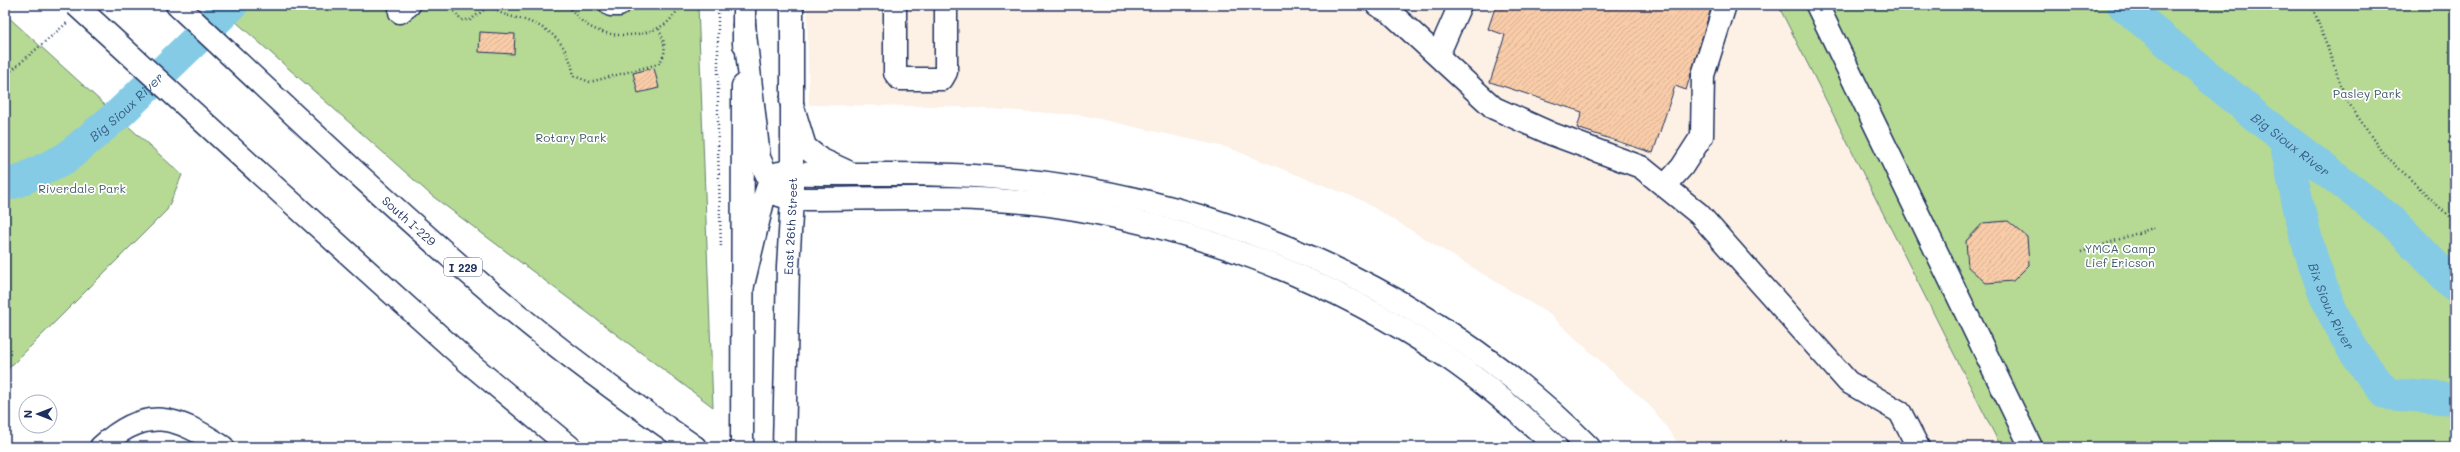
<svg xmlns="http://www.w3.org/2000/svg" width="2460" height="452" viewBox="0 0 2460 452" font-family="Mali,sans-serif">
	<defs>
		<pattern id="building-hatch" width="6" height="6" patternUnits="userSpaceOnUse"><rect width="6" height="6" fill="#f9cca8"/><path d="M-1 1l2-2M0 6l6-6M5 7l2-2" fill="none" stroke="#d5b093"/></pattern>
	</defs>
	<rect width="100%" height="100%" fill="#fff"/>
	<filter id="ink" filterUnits="userSpaceOnUse"><feTurbulence type="fractalNoise" baseFrequency=".025" numOctaves="2"/><feDisplacementMap in="SourceGraphic" scale="8" xChannelSelector="R" yChannelSelector="G"/><feConvolveMatrix kernelMatrix="1 2 1 2 8 2 1 2 1" color-interpolation-filters="sRGB"/></filter>
	<g filter="url(#ink)">
		<path fill="#fdf0e5" d="M 807,5 L 1778,5 L 2001,447 L 1681,447 L 1652,408 L 1549,314 L 1361,200 L 1229,148 L 1082,115 L 941,106 L 809,105 Z"/>
		<path fill="#b6d993" stroke="#688478" d="M 217,5 L 698,5 L 713,407 L 431,195 Z
			M 1778,5 L 2455,5 L 2455,447 L 2001,447 Z
			M 5,14 L 182,175 L 167,210 L 5,372 Z"/>
		<g fill="none" stroke-linecap="round" stroke-linejoin="round">
			<g stroke="#85cbe6" stroke-width="32">
				<path id="s1" d="M 2123,5 L 2258,118 L 2392,221 L 2455,286"/>
				<path id="s2" d="M 2285,140 C 2298,209 2314,291 2354,351 C 2363,366 2376,380 2387,394 L 2455,399"/>
				<path id="s3" d="M 5,185 L 19,181 L 66,158 L 121,112 L 232,5"/>
			</g>
		</g>
		<path fill="url(#building-hatch)" stroke="#1b2f5e" d="M 1496,5 L 1712,5 L 1686,90 L 1675,86 L 1653,153 L 1577,128 L 1582,112 L 1490,82 L 1505,35 L 1488,29 Z
			M 480,32 L 515,34 L 514,54 L 479,52 Z
			M 654,68 L 659,88 L 638,93 L 633,73 Z
			M 2008,221 L 2027,237 L 2029,265 L 2013,281 L 1986,283 L 1968,267 L 1966,241 L 1983,223 Z"/>
		<g fill="none" stroke-linecap="round" stroke-linejoin="round">
			<defs>
				<path id="minor" d="M 611,5 L 619,5
					M 895,5 L 895,73 L 900,79 L 942,79 L 946,72 L 946,5
					M 1377,5 L 1390,12 L 1494,108 L 1552,134 L 1641,167 L 1699,214 L 1848,382 L 1900,412 L 1918,447
					M 1817,5 L 2031,447
					M 400,12 L 409,5
					M 1438,55 L 1460,5
					M 1665,186 L 1682,167 L 1702,136 L 1703,75 L 1725,5
					M 101,447 C 146,405 176,416 223,447"/>
				<g id="major">
					<path d="M 744,44 L 744,5"/>
					<path d="M 742,447 L 743,86"/>
					<path id="s4" d="M 784,447 L 788,267 L 792,199 L 792,5"/>
				</g>
				<g id="highway">
					<path id="s5" d="M 177,5 C 285,106 392,209 506,305 C 566,356 630,402 695,447"/>
					<path d="M 744,25 L 759,158 L 773,188 L 779,195 L 792,199 C 878,199 965,194 1050,205 C 1191,225 1329,278 1447,357 C 1486,384 1522,415 1556,447"/>
					<path d="M 791,101 L 805,147 L 820,159 L 846,171"/>
					<path d="M 258,172 L 468,362 L 570,447"/>
					<path d="M 742,289 L 763,201 L 769,183 L 779,173 C 853,176 927,171 1001,178 C 1220,197 1433,290 1589,447"/>
				</g>
			</defs>
			<use href="#minor" stroke="#1b2f5e" stroke-width="25"/>
			<use href="#major" stroke="#1b2f5e" stroke-width="25"/>
			<use href="#highway" stroke="#1b2f5e" stroke-width="25"/>
			<path stroke="#1b2f5e" stroke-width="2.5" stroke-dasharray="1 3" stroke-linecap="butt" d="M 449,5 L 461,20 L 470,20 L 491,5
				M 569,5 C 586,39 634,42 664,25 C 672,20 676,10 684,5
				M 718,5 L 718,149 L 721,248
				M 2312,5 L 2346,99 L 2381,151 L 2455,222
				M 491,6 C 499,14 509,16 521,19 C 552,28 568,44 574,76 L 590,82 L 658,64 C 669,52 664,41 658,27
				M 5,76 L 68,22
				M 2081,252 L 2156,227"/>
			<use href="#minor" stroke="#fff" stroke-width="22"/>
			<use href="#major" stroke="#fff" stroke-width="22"/>
			<use href="#highway" stroke="#fff" stroke-width="22"/>
			<defs>
				<path id="highway-bridge" d="M 76,5 L 258,172"/>
			</defs>
			<use href="#highway-bridge" stroke="#1b2f5e" stroke-width="25" stroke-linecap="butt"/>
			<use href="#highway-bridge" stroke="#fff" stroke-width="22"/>
		</g>
	</g>
	<g text-anchor="middle" dominant-baseline="central" stroke-width="3.5" stroke-linejoin="round" paint-order="stroke">
		<rect fill="#fff" stroke="#5f6d8e" stroke-width="1" x="444" y="258" width="38" height="18" rx="3"/>
		<g font-size="11" font-weight="bold" fill="#1b2f5e">
			<text x="463" y="267">I 229</text>
		</g>
		<g font-size="12" fill="#425a6b" stroke="#fff">
			<text x="2367" y="93">Pasley Park</text>
			<text x="571" y="137">Rotary Park</text>
			<text x="82" y="188">Riverdale Park</text>
			<text x="2120" y="248">YMCA Camp<tspan x="2120" dy="14">Lief Ericson</tspan></text>
		</g>
		<g font-size="12" fill="#1b2f5e" stroke="#fff">
			<text stroke="none"><textPath href="#s5" startOffset="317">South I-229</textPath></text>
			<text stroke="none"><textPath href="#s4" startOffset="221">East 26th Street</textPath></text>
		</g>
		<g font-size="13" font-style="italic" fill="#3b5e87" stroke="#fff">
			<text stroke="none"><textPath href="#s3" startOffset="146">Big Sioux River</textPath></text>
			<text stroke="none"><textPath href="#s1" startOffset="218">Big Sioux River</textPath></text>
			<text stroke="none"><textPath href="#s2" startOffset="173">Bix Sioux River</textPath></text>
		</g>
	</g>
	<rect width="2460" height="452" fill="none" stroke="#fff" stroke-width="20"/>
	<rect x="10" y="10" width="2440" height="432" fill="none" stroke="#1b2f5e" stroke-width="1.5" filter="url(#ink)"/>
	<g transform="translate(38 414) rotate(270)"><circle r="19" fill="#ffffff" stroke="#a4acbf"/>
	<path d="M0-3L7 15L0 10L-7 15Z" fill="#1b2f5e"/>
	<text y="-6" font-size="11" font-weight="bold" text-anchor="middle" fill="#1b2f5e">N</text>
	</g>
</svg>
